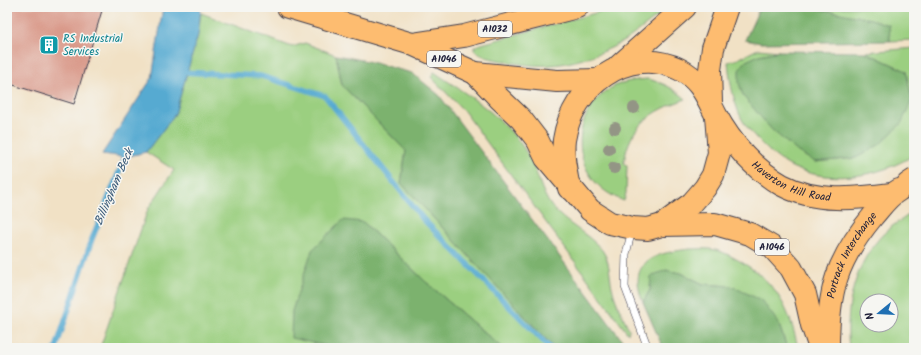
<svg xmlns="http://www.w3.org/2000/svg" width="921" height="355" viewBox="0 0 921 355" font-family="Kalam,sans-serif">
	<rect width="100%" height="100%" fill="#f6f6f2"/>
	<filter id="ink" filterUnits="userSpaceOnUse"><feTurbulence type="fractalNoise" baseFrequency=".025" numOctaves="2"/><feDisplacementMap in="SourceGraphic" scale="8" xChannelSelector="R" yChannelSelector="G"/><feConvolveMatrix kernelMatrix="1 2 1 2 8 2 1 2 1" color-interpolation-filters="sRGB"/></filter>
	<filter id="wash" filterUnits="userSpaceOnUse"><feTurbulence type="fractalNoise" baseFrequency=".012" numOctaves="4" result="noise"/><feDisplacementMap in="SourceGraphic" scale="16" xChannelSelector="R" yChannelSelector="G"/><feGaussianBlur stdDeviation="0.9" result="paint"/><feColorMatrix in="noise" values="0 0 0 0 0 0 0 0 0 0 0 0 0 0 0 0 0 1.4 0 .05"/><feComposite in="paint" operator="in"/></filter>
	<g filter="url(#wash)">
		<rect width="100%" height="100%" fill="#f1e1c5"/>
		<path fill="#9bcf80" stroke="#5e785e" fill-rule="evenodd" d="M 617,7 L 665,7 L 666,10 C 649,22 632,38 613,47 C 578,64 546,70 509,62 C 498,60 482,58 474,50 L 474,47 L 478,45 Z
			M 809,7 L 899,7 L 914,14 L 914,40 L 890,41 L 889,25 Z
			M 201,13 L 292,47 L 305,43 L 336,55 L 342,85 L 406,151 L 401,183 L 554,348 L 502,348 L 426,282 L 363,222 L 395,348 L 100,348 L 148,209 L 174,170 L 146,152 L 175,114 L 198,35 Z
			M 914,48 L 914,155 C 879,177 833,184 794,168 C 776,160 758,141 746,126 C 734,109 730,82 728,62 L 738,59 L 758,49 L 779,51 L 759,55 L 798,152 L 815,162 L 856,158 L 906,71 L 865,52 Z
			M 434,72 C 469,96 506,117 528,155 C 538,171 540,191 552,207 C 567,225 588,233 602,250 C 611,262 609,278 613,291 C 616,304 624,317 629,330 L 628,334 L 464,111 L 431,77 Z
			M 647,79 C 664,83 673,88 686,99 C 652,111 629,125 624,163 L 627,165 L 626,193 L 624,201 C 611,196 600,189 592,178 C 569,147 581,101 617,85 C 626,81 637,80 647,79 Z
			M 914,211 L 914,348 L 849,348 C 844,305 856,256 891,227 C 898,222 906,217 914,211 ZM 867,301 L 891,301 L 891,325 L 867,325 Z
			M 690,249 C 698,249 707,248 715,250 C 724,252 735,258 743,263 C 777,283 790,310 798,348 L 787,348 L 778,322 L 731,286 L 703,284 L 681,273 L 651,276 L 650,290 L 643,302 C 626,260 656,253 690,249 Z"/>
		<path fill="#7cb26e" stroke="#4f6a54" d="M 760,7 L 809,7 L 871,19 L 889,25 L 890,41 L 761,43 L 745,40 Z
			M 779,51 L 865,52 L 906,71 L 912,100 L 901,124 L 879,145 L 856,158 L 815,162 L 798,152 L 772,130 L 743,96 L 739,83 L 739,70 L 746,61 L 759,55 Z
			M 336,55 L 367,61 L 412,73 L 439,95 L 628,348 L 554,348 L 401,183 L 406,151 L 342,85 Z
			M 343,220 L 363,222 L 426,282 L 502,348 L 335,348 L 291,338 L 292,311 L 312,250 Z
			M 666,270 L 681,273 L 703,284 L 731,286 L 761,300 L 778,322 L 787,348 L 663,348 L 643,302 L 650,290 L 651,276 Z"/>
		<path fill="#56aad1" stroke="#3c6686" d="M 163,7 L 201,7 L 198,35 L 175,114 L 146,152 L 125,157 L 102,154 L 152,78 Z"/>
		<g fill="none" stroke-linecap="round" stroke-linejoin="round">
			<path stroke="#56aad1" stroke-width="5.5" d="M 181,72 L 261,76 L 325,96 L 423,219 L 550,348
				M 56,348 L 92,239 L 125,157"/>
		</g>
		<g id="blocks">
			<path fill="#d99888" d="M 7,7 L 103,7 L 74,104 L 7,83 Z"/>
		</g>
	</g>
	<g filter="url(#ink)">
		<use href="#blocks" fill-opacity="0" stroke="#413f50" stroke-width="1"/>
		<g fill="none" stroke-linecap="round" stroke-linejoin="round">
			<defs>
				<path id="lane" d="M 632,230 L 626,254 L 625,287 L 648,348"/>
				<g id="primary">
					<path d="M 288,7 L 412,44 L 475,73 L 557,81 L 598,80"/>
					<path d="M 412,44 L 464,36 L 577,7"/>
					<path d="M 619,66 L 685,7"/>
					<path d="M 475,73 L 499,98 L 521,119 L 538,141 L 546,158 L 590,210 L 610,223 L 633,228 L 648,229 L 662,225 L 692,203 L 705,188 L 713,175 L 719,153 L 716,116"/>
					<path d="M 711,102 L 710,70 L 713,48 L 727,7"/>
					<path id="s1" d="M 569,188 C 566,172 562,157 564,140 C 572,87 627,44 679,69 C 701,80 706,96 716,115 C 731,143 755,170 782,185 C 816,203 855,199 892,194"/>
					<path d="M 662,225 L 715,224 L 750,234 L 772,247 L 791,268 L 805,294 L 812,325 L 820,348"/>
					<path id="s2" d="M 828,348 C 828,291 836,261 873,216 C 881,207 888,196 899,190"/>
				</g>
				<path id="highway" d="M 908,184 L 914,180"/>
			</defs>
			<use href="#lane" stroke="#413f50" stroke-width="8"/>
			<use href="#primary" stroke="#413f50" stroke-width="24"/>
			<use href="#highway" stroke="#413f50" stroke-width="24"/>
			<use href="#lane" stroke="#fff" stroke-width="7"/>
			<use href="#primary" stroke="#fdbc70" stroke-width="22"/>
			<use href="#highway" stroke="#fdbc70" stroke-width="22"/>
		</g>
		<g fill="#939585">
			<circle cx="634" cy="108" r="6"/>
			<circle cx="615" cy="128" r="6"/>
			<circle cx="609" cy="149" r="6"/>
			<circle cx="614" cy="168" r="6"/>
		</g>
	</g>
	<defs>
		<symbol id="building-square" viewBox="-11 -11 22 22"><rect x="-9" y="-9" width="18" height="18" rx="4" fill="#0f9aa8" stroke="#f6f6f2"/><path d="M-4-6H4V6H1V3H-1V6H-4ZM-2.5-4.3h1.7v1.8h-1.7ZM.8-4.3h1.7v1.8H.8ZM-2.5-1h1.7V.8h-1.7ZM.8-1h1.7V.8H.8Z" fill="#fff"/></symbol>
	</defs>
	<g fill-rule="evenodd">
		<use href="#building-square" x="38" y="34" width="22" height="22"/>
	</g>
	<g text-anchor="middle" dominant-baseline="central" stroke-width="3" stroke-linejoin="round" paint-order="stroke">
		<g fill="#f6f6f2" stroke="#626272" stroke-width="1">
			<rect x="478" y="21" width="34" height="16" rx="3"/>
			<rect x="427" y="51" width="34" height="16" rx="3"/>
			<rect x="755" y="239" width="34" height="16" rx="3"/>
		</g>
		<g font-size="10" font-weight="bold" fill="#22223b">
			<text x="495" y="29">A1032</text>
			<text x="444" y="59">A1046</text>
			<text x="772" y="247">A1046</text>
		</g>
		<g font-size="11" fill="#0d838f" stroke="#f6f6f2" text-anchor="start">
			<text x="63" y="39">RS Industrial<tspan x="63" dy="13">Services</tspan></text>
		</g>
		<g font-size="11" fill="#22223b" stroke="#f6f6f2">
			<text stroke="none"><textPath href="#s1" startOffset="370">Haverton Hill Road</textPath></text>
			<text stroke="none"><textPath href="#s2" startOffset="98">Portrack Interchange</textPath></text>
		</g>
		<g font-size="12" font-style="italic" fill="#375877" stroke="#f6f6f2">
			<text transform="translate(114 187) rotate(-67)">Billingham Beck</text>
		</g>
	</g>
	<rect width="921" height="355" fill="none" stroke="#f6f6f2" stroke-width="24"/>
	<g transform="translate(879 313) rotate(252)"><circle r="19" fill="#f6f6f2" stroke="#a1a1a9"/>
	<path d="M0-3L7 15L0 10L-7 15Z" fill="#1f6fb2"/>
	<text y="-6" font-size="11" font-weight="bold" text-anchor="middle" fill="#22223b">N</text>
	</g>
</svg>
